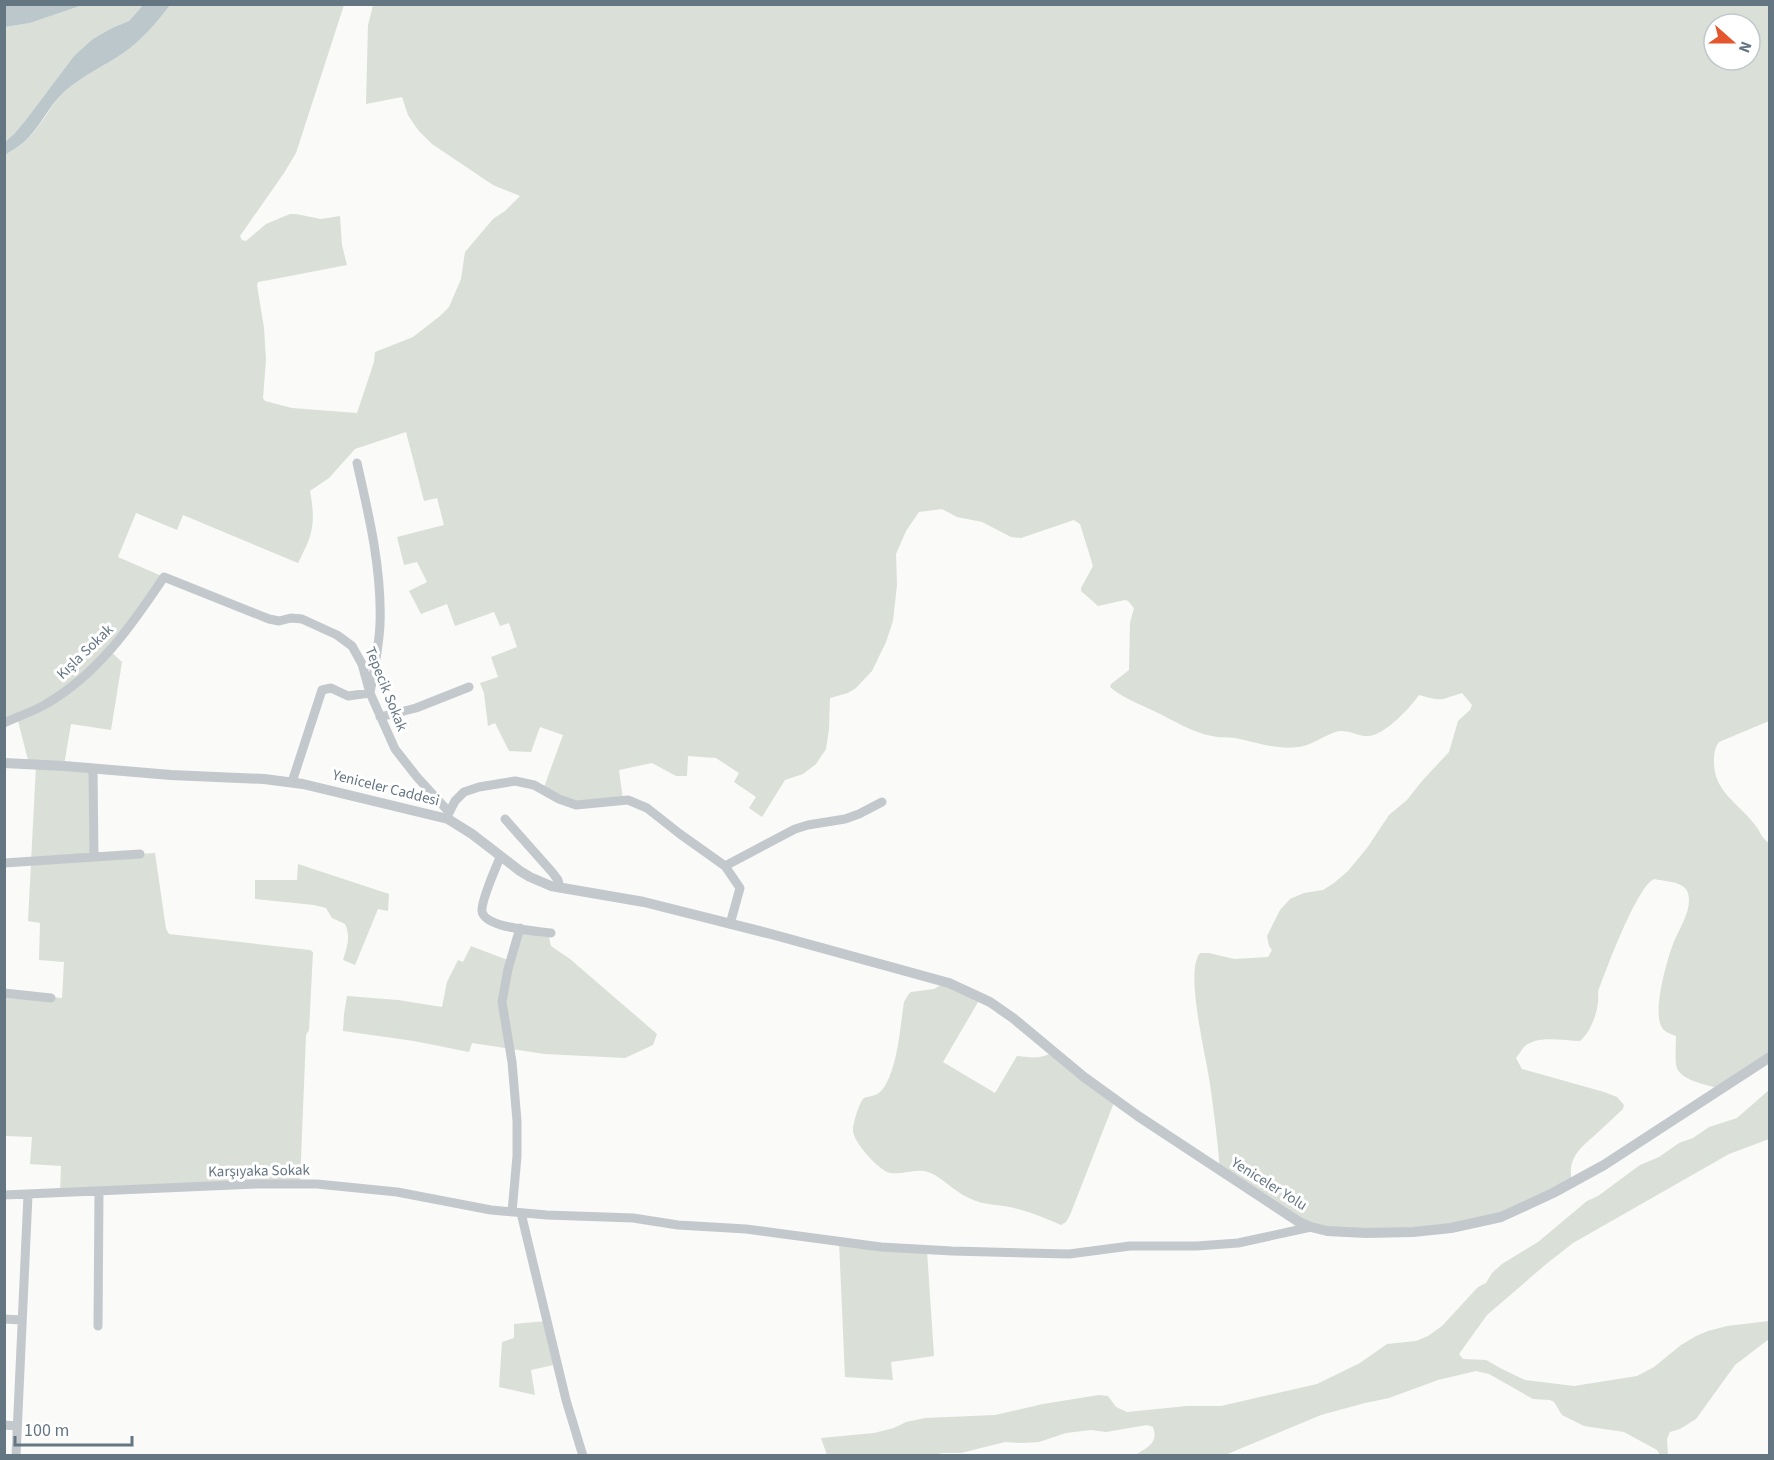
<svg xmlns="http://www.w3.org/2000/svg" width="1774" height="1460" viewBox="0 0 1774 1460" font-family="'Source Sans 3',sans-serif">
	<rect width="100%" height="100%" fill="#fafaf8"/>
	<path fill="#dadfd7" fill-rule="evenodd" d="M 83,5 L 143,5 L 129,21 L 114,27 L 74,56 L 25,121 L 14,134 L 5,142 L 5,27 L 30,23 Z
		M 170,5 L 344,5 L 296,153 L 284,173 L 240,236 L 242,240 L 246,241 L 266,224 L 290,214 L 296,214 L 321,219 L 340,216 L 342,245 L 347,265 L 269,280 L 258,282 L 257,285 L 264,328 L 266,360 L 263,398 L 265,401 L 292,408 L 357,413 L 374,362 L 375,352 L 413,337 L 440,316 L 449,307 L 461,279 L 465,252 L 493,219 L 505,211 L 520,196 L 493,185 L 432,144 L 418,130 L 408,115 L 402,97 L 366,104 L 368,25 L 373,5 L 1769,5 L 1769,721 L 1719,742 C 1715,748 1714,753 1714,760 C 1713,792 1738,802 1755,825 C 1761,832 1761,838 1769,843 L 1769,1057 L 1720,1089 C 1706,1084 1679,1081 1676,1065 C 1675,1055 1676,1045 1676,1036 C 1672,1034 1667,1033 1664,1030 C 1650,1018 1667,960 1673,944 C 1678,931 1689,915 1689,901 C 1689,896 1688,891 1685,888 C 1678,881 1663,881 1654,879 C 1637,886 1605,972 1598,992 C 1600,1007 1592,1031 1580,1041 C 1564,1041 1539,1035 1525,1046 C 1522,1049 1519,1054 1516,1058 L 1522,1069 L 1604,1092 L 1617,1097 L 1624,1105 L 1623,1109 C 1614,1117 1605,1126 1595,1135 C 1579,1149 1567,1159 1572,1182 L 1521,1209 L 1413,1232 L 1311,1227 L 1220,1172 C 1218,1142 1214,1113 1210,1084 C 1207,1059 1184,972 1200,953 L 1209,953 L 1234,959 L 1268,957 L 1272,950 L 1269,946 L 1267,936 L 1280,910 L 1290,899 L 1304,893 L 1323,890 L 1334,883 L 1348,871 L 1367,848 L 1389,815 L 1407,800 L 1422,781 L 1449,752 L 1458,721 L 1470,710 L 1472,705 L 1462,693 C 1438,700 1444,702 1419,695 C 1410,708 1383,737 1367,736 C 1358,736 1349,730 1340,731 C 1329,732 1312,746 1298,747 C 1276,750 1256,742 1235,738 C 1227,737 1220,738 1212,736 C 1191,732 1173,720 1154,711 C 1139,704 1123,698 1110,687 L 1111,684 L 1129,670 L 1130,623 L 1134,608 L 1128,601 L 1125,600 L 1098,606 L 1081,591 L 1081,588 L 1093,566 L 1080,524 L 1074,520 L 1021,538 L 1011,537 L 982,522 L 957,517 L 942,509 L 919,512 L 906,531 L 896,554 L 897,585 L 893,621 L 886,642 L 872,671 L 856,688 L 848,693 L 830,698 L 829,729 L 826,749 L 816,764 L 803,774 L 785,780 L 762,817 L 749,808 L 756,797 L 734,782 L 739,773 L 716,758 L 688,756 L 687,776 L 676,776 L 652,763 L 619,770 L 623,800 L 589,805 L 543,790 L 563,735 L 540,727 L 531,752 L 509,751 L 495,723 L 488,726 L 484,693 L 480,683 L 498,677 L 491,657 L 517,647 L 509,623 L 500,626 L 494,612 L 455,626 L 447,604 L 421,614 L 409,591 L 427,582 L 417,562 L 404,565 L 397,537 L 444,525 L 437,498 L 424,501 L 406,432 L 355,449 L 329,478 L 310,491 C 316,524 313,534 298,563 L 183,515 L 177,530 L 136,513 L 118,557 L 164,577 L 110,651 L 122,662 L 111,730 L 71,724 L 64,765 L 93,769 L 94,857 L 155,853 L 166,929 L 169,934 L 310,950 L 313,952 L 309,1030 L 306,1035 L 300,1184 L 60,1194 L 61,1166 L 30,1164 L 32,1137 L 5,1136 L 5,993 L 62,998 L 64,962 L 39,960 L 40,923 L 28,921 L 36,765 L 29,764 L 17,717 L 5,723 L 5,155 C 11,151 18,147 24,142 C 39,130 49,107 64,92 C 82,76 102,67 122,54 C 141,41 155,23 170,5 ZM 1714,24 L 1750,24 L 1750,60 L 1714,60 Z
		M 298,864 L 389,894 L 388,911 L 378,909 L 355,965 L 343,960 C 347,947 351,937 345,924 L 332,918 L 326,908 L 314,905 L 255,899 L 255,880 L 297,880 Z
		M 520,928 L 548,933 L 551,946 L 570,959 L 657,1034 L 653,1045 L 625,1058 L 545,1054 L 472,1043 L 469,1052 L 414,1041 L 343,1031 L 344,1014 L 347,996 L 398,1000 L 442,1007 L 447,982 L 458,960 L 463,962 L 471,946 L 510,961 Z
		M 946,982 L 981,997 L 943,1062 L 995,1093 L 1017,1056 C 1029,1057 1041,1060 1052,1052 L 1115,1100 L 1070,1215 L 1066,1222 L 1061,1225 C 1047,1219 1033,1213 1018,1209 C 1002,1204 984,1206 969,1198 C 955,1192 945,1180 931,1173 C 917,1167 904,1175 890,1173 C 879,1171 852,1141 853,1130 C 853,1123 859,1104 863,1099 C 866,1096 871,1097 875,1095 C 882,1093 886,1084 889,1078 C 899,1054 900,1027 904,1002 L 908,995 L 911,992 L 934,989 Z
		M 1769,1090 L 1769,1139 L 1729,1154 L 1573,1243 L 1545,1265 L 1487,1315 L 1459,1354 L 1463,1359 L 1486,1360 L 1502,1369 L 1525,1380 L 1574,1386 L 1637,1376 L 1654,1367 L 1681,1345 L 1696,1336 L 1708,1331 L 1727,1326 L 1769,1321 L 1769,1339 L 1735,1365 L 1696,1419 L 1680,1429 L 1670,1432 L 1667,1439 L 1668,1455 L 1660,1455 L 1657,1450 L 1624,1432 L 1584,1426 L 1562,1415 L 1554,1402 L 1550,1400 L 1533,1399 L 1489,1374 L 1476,1371 L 1438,1380 L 1389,1398 L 1365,1403 L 1321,1415 L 1225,1455 L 1135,1455 C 1147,1448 1159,1443 1153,1427 L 1147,1425 L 1106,1432 L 1091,1430 L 1066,1433 L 1039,1442 L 1021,1443 L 1005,1442 L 961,1453 L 942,1453 L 934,1455 L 827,1455 L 821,1438 L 874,1433 L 894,1428 L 906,1422 L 925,1418 L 995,1415 L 1043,1404 L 1099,1395 L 1108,1396 L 1116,1407 L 1127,1412 L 1187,1406 L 1221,1406 L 1317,1384 L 1360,1363 L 1387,1344 L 1416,1341 L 1428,1336 L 1442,1326 L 1478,1287 L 1486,1283 L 1492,1273 L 1502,1264 L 1538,1242 L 1587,1201 L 1598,1196 L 1640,1165 L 1659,1157 L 1679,1143 L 1693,1138 L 1709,1127 L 1737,1118 Z
		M 839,1241 L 927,1251 L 934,1356 L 891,1362 L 893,1380 L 845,1377 Z
		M 547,1321 L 558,1364 L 531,1370 L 535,1395 L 499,1387 L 502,1342 L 514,1338 L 514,1324 Z"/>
	<path fill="#bbc7cb" d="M 41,5 L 83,5 L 30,23 L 5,27 L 5,5 Z
		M 143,5 L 170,5 C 156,23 141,41 122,54 C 102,67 82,76 64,92 C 48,107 39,129 24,142 C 18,147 11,151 5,155 L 5,142 L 14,134 L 25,121 L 74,56 L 93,39 L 114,27 L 129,21 Z"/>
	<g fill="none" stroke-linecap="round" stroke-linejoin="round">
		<path stroke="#c3c8cc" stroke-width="9" d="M 380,717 L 416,708 L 469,687
			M 4,723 C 18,716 33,712 46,704 C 98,674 132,625 164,577 L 269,619 L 279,621 L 291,618 L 302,619 L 337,635 L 352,646 L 362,664 L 370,693 L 395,749 L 417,777 L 448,811 L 448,819
			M 292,782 L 322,690 L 331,688 L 348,696 L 370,693 C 374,670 379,647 380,624 C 382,570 369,515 357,463
			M 449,813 L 455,801 L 464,792 L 479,787 L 515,781 L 534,785 L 559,799 L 576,805 L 628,800 L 647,808 L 680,834 L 725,866
			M 505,819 L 552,872 L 558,880 L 560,888
			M 94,857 L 140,854
			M 500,857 C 496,868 481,900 482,911 C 484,928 536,931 551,933
			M 4,863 L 94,857 L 93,769
			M 730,924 L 740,888 L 725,866 L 795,829 L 808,825 L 845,819 L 859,814 L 882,802
			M 4,993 L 51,998
			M 4,1195 L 256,1184 L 317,1184 L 397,1192 L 491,1210 L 547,1215 L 633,1218 L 678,1225 L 746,1229 L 881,1247 L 952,1251 L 1069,1254 L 1130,1246 L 1197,1246 L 1238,1243 L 1311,1227
			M 512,1212 L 517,1156 L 517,1121 L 512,1062 L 502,1002 L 508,969 L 520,928
			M 521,1213 L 566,1400 L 583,1456
			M 4,1319 L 22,1320
			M 98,1326 L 99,1192
			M 4,1425 L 17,1426
			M 16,1456 L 28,1195"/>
		<path stroke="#c3c8cc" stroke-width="10" d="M 4,763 L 64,766 L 171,775 L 264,779 L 303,784 L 448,819 L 472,834 L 520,871 L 530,877 L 551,886 L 644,902 L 771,934 L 949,983 L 990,1002 L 1013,1018 L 1084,1077 L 1138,1116 L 1299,1222 L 1311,1227 L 1327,1231 L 1366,1233 L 1413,1232 L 1451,1228 L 1501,1217 L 1553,1193 L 1604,1165 L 1770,1057"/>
	</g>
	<g text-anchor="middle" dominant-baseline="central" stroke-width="6" stroke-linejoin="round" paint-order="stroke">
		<g font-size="15" fill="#657683" stroke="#fff">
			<text transform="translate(85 652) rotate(-44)">Kışla Sokak</text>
			<text transform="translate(386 689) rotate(68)">Tepecik Sokak</text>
			<text transform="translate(386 788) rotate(14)">Yeniceler Caddesi</text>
			<text transform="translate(259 1171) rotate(-1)">Karşıyaka Sokak</text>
			<text transform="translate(1269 1184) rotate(32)">Yeniceler Yolu</text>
		</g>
	</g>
	<rect width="1774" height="1460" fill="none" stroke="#657683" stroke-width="12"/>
	<g transform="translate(1732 42) rotate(111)"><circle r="28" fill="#ffffff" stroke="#c1c8cd" stroke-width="1.5"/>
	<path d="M0-4.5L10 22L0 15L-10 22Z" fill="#e4572e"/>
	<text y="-9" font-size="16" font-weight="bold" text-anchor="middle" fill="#657683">N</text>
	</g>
	<path d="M15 1436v9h117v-9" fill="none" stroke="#657683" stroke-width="3"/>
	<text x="24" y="1436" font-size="18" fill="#657683" stroke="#ffffff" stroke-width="4.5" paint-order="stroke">100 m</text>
</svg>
